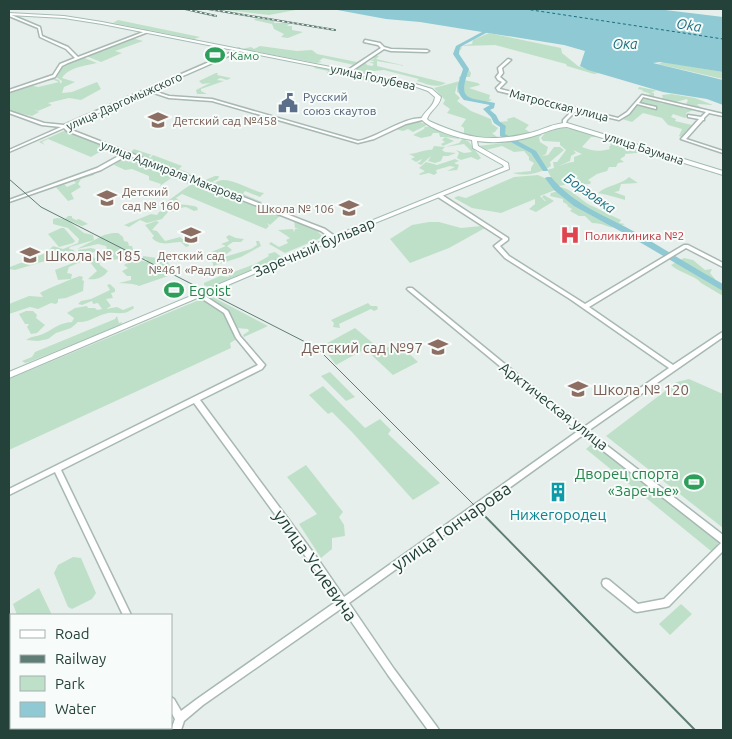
<svg xmlns="http://www.w3.org/2000/svg" width="732" height="739" viewBox="0 0 732 739" font-family="Ubuntu,sans-serif">
	<rect width="100%" height="100%" fill="#e6efeb"/>
	<path fill="#bfe0c8" d="M 216,9 L 301,9 L 269,15 Z
		M 256,18 L 275,21 L 274,23 L 290,23 L 287,26 L 292,26 L 292,30 L 303,32 L 288,38 L 281,37 L 284,34 L 274,29 L 272,24 L 254,20 Z
		M 118,20 L 200,37 L 194,39 L 113,23 Z
		M 489,33 L 561,48 L 562,53 L 578,66 L 599,73 L 594,74 L 567,66 L 566,64 L 495,45 L 462,46 L 461,50 L 458,49 L 459,46 L 472,44 L 473,40 Z
		M 132,38 L 143,41 L 115,51 L 122,53 L 101,62 L 86,56 Z
		M 260,46 L 297,51 L 312,50 L 317,54 L 357,62 L 365,57 L 367,58 L 365,62 L 367,65 L 372,66 L 374,64 L 369,62 L 375,62 L 370,60 L 375,59 L 368,57 L 371,55 L 379,56 L 376,59 L 406,66 L 377,61 L 377,66 L 446,83 C 436,89 427,84 417,81 L 419,79 L 384,70 L 364,72 L 355,70 L 359,66 L 359,63 L 354,65 L 323,58 L 319,61 L 322,62 L 316,63 L 242,49 L 251,47 L 254,49 Z
		M 456,51 L 459,51 L 458,54 L 471,73 L 470,77 L 466,77 L 464,80 L 478,83 L 480,85 L 469,88 L 490,95 L 489,99 L 492,100 C 484,104 464,97 457,92 L 457,85 L 455,93 L 460,98 L 457,101 L 471,111 L 491,119 L 492,124 L 498,128 L 495,132 L 492,133 L 497,137 L 496,139 L 488,141 L 464,135 L 464,128 L 461,126 L 466,119 L 447,113 L 450,109 L 443,104 L 445,100 L 434,88 L 460,81 L 459,77 L 468,73 L 467,70 L 463,69 L 462,61 L 455,54 L 457,53 Z
		M 82,57 L 97,63 C 85,66 69,67 62,78 L 75,82 L 64,87 L 62,93 L 72,92 L 97,82 L 101,89 L 81,100 L 69,98 L 48,103 L 52,105 L 38,111 L 33,109 L 39,112 L 32,116 L 9,111 L 9,91 L 30,85 L 38,87 L 59,82 L 54,80 L 42,81 L 53,78 L 59,80 L 61,84 L 62,81 L 56,77 L 64,64 Z
		M 663,62 L 723,72 L 723,79 L 658,64 Z
		M 316,66 L 382,79 L 377,83 L 327,73 L 328,71 L 314,68 Z
		M 216,73 L 218,73 L 217,75 L 231,78 L 227,80 L 220,78 L 217,80 L 224,81 L 201,89 L 201,91 L 207,94 L 197,94 L 196,90 L 210,83 L 202,84 L 199,81 Z
		M 639,87 L 654,90 L 656,91 L 651,92 L 654,93 L 654,97 L 661,99 L 657,101 L 660,103 L 684,107 L 684,109 L 696,109 L 686,113 L 687,116 L 685,118 L 673,114 L 671,117 L 676,119 L 675,121 L 696,126 L 683,138 L 679,136 L 682,129 L 668,125 L 662,118 L 643,113 L 632,122 L 622,119 L 635,104 L 639,104 L 636,102 L 642,101 L 639,98 L 655,100 L 648,97 L 647,95 L 651,94 L 642,91 L 643,90 L 638,89 Z
		M 671,94 L 695,98 L 713,105 L 698,104 L 697,105 L 700,106 L 699,108 L 686,104 L 688,100 L 686,99 C 680,101 674,104 663,99 L 662,95 Z
		M 514,117 L 529,125 L 525,129 L 531,133 L 511,137 L 502,136 L 503,134 L 499,132 L 506,129 L 506,126 L 500,122 L 508,121 L 507,119 Z
		M 417,121 L 426,124 L 425,127 L 433,126 L 459,136 L 459,139 L 445,137 L 454,141 L 443,146 L 441,144 L 445,142 L 442,140 L 445,137 L 440,137 L 439,133 L 433,133 L 431,136 L 421,138 L 413,135 L 424,129 L 425,126 L 413,132 L 408,129 L 403,131 L 395,129 L 397,125 Z
		M 562,128 L 574,129 L 600,137 L 591,137 L 582,147 C 592,151 599,152 610,149 L 609,147 L 611,145 L 610,144 L 613,142 L 643,148 L 643,151 L 647,152 L 625,154 L 625,156 L 620,159 L 624,162 L 618,163 L 616,167 L 609,167 L 607,171 L 597,174 L 588,180 L 591,182 L 590,184 L 580,185 L 579,182 C 571,182 565,186 556,186 L 547,170 C 556,168 566,162 574,162 L 574,157 L 582,154 L 573,150 L 576,153 L 571,156 L 570,161 L 554,168 L 553,162 L 557,162 L 566,150 L 560,145 L 560,142 L 543,141 L 541,138 L 545,133 Z
		M 66,130 L 122,152 L 124,154 L 118,157 L 103,150 L 91,157 L 48,139 L 42,142 L 45,145 L 39,142 Z
		M 538,134 L 542,135 L 539,137 L 540,142 L 548,147 L 546,154 L 542,156 L 548,155 L 554,147 L 560,147 L 564,150 L 550,162 L 551,166 C 541,173 525,177 513,173 L 531,171 L 531,168 L 534,163 L 529,160 L 529,157 L 524,151 L 514,152 L 502,146 L 486,150 L 477,146 L 504,143 Z
		M 463,138 L 469,142 L 481,158 L 478,160 L 471,157 L 461,160 L 457,158 L 459,153 L 456,150 L 464,153 L 472,152 L 464,144 L 445,147 L 459,143 Z
		M 434,146 L 445,147 L 442,150 L 445,152 L 456,153 L 448,156 L 443,156 L 441,161 L 435,163 L 428,161 L 431,156 L 421,165 L 417,163 L 420,162 L 422,159 L 416,162 L 411,159 L 415,157 L 409,154 C 417,154 426,149 432,150 Z
		M 134,149 L 152,155 L 149,156 L 150,158 L 153,155 L 182,166 L 179,169 L 189,173 L 188,175 L 130,153 Z
		M 127,155 L 129,155 L 192,181 L 187,184 L 186,181 L 174,176 L 160,186 L 161,184 L 149,180 L 149,176 L 132,169 L 125,170 L 114,165 Z
		M 455,159 L 459,161 L 454,163 L 459,165 L 457,170 L 447,171 L 455,167 L 450,166 L 436,170 L 437,173 L 434,175 L 429,173 L 420,175 L 419,174 L 425,171 L 419,168 L 426,162 L 437,165 Z
		M 94,172 L 94,175 L 81,179 L 78,184 L 81,187 L 71,193 L 74,199 L 68,201 L 55,186 L 66,181 L 68,183 L 64,184 L 67,187 L 76,183 L 74,181 L 68,181 Z
		M 538,175 L 547,179 L 555,190 L 540,196 L 545,201 L 546,201 L 542,197 L 544,195 L 554,201 L 536,212 L 529,209 L 535,204 L 535,199 L 501,213 L 472,208 L 454,198 L 458,196 L 466,198 L 514,177 Z
		M 215,176 L 219,176 L 218,179 L 212,182 L 215,183 C 226,173 250,191 264,193 L 260,197 L 245,191 L 243,194 L 262,202 L 257,202 L 203,181 Z
		M 629,177 L 638,183 L 621,184 L 619,191 L 614,192 L 625,196 L 625,200 C 616,197 608,195 598,193 C 607,185 623,184 629,177 Z
		M 198,182 L 267,210 L 268,214 L 269,210 L 281,215 L 270,225 L 267,223 L 269,226 L 266,229 L 182,194 L 176,198 L 181,202 L 175,202 L 173,204 C 182,205 188,204 197,207 L 198,210 L 194,211 L 186,207 L 180,208 L 177,211 L 168,212 L 162,219 L 147,223 L 140,220 L 129,227 L 124,225 L 151,214 L 157,215 L 159,212 L 170,208 L 166,202 C 175,197 185,186 198,182 Z
		M 558,187 C 571,187 581,201 592,206 C 602,211 611,215 621,220 L 619,223 L 625,224 C 609,232 608,223 592,223 L 585,216 L 579,216 L 570,211 L 572,209 L 567,206 L 568,205 L 563,202 L 563,199 L 550,196 L 551,193 L 559,191 Z
		M 68,216 L 72,216 L 72,218 L 76,220 L 79,219 L 88,224 L 82,226 L 67,220 L 84,233 L 93,235 L 94,240 L 70,247 L 69,249 L 74,250 L 75,254 L 70,256 L 65,255 L 56,260 L 52,259 L 15,270 L 9,269 L 10,267 L 51,251 L 50,249 L 53,246 L 63,249 L 78,243 L 79,239 L 68,228 L 53,224 L 53,219 L 57,218 L 65,219 Z
		M 294,220 L 315,229 L 323,237 L 285,253 L 269,244 L 271,242 L 279,247 L 288,243 L 286,240 L 290,238 L 278,230 L 293,229 L 294,232 L 295,229 L 299,229 L 295,228 Z
		M 156,221 L 159,222 L 152,230 L 157,231 L 165,241 L 180,237 L 189,244 L 189,246 L 186,247 L 181,242 C 169,242 161,247 152,238 L 154,236 L 145,225 Z
		M 429,222 L 439,222 L 461,228 L 481,226 L 485,228 L 449,248 L 410,263 L 390,239 L 412,225 Z
		M 61,228 L 64,228 L 75,241 L 73,243 L 59,247 L 48,234 Z
		M 113,233 L 118,233 L 123,237 L 124,241 L 128,242 L 129,246 L 132,246 L 133,250 L 130,253 L 138,258 L 136,260 L 125,257 L 114,260 L 110,255 L 112,251 L 107,249 L 106,246 L 98,244 L 77,249 L 104,235 Z
		M 229,235 L 236,238 L 244,239 L 241,242 L 233,242 L 227,246 L 232,250 L 221,258 L 251,249 L 257,245 L 256,241 L 259,241 L 261,246 L 241,257 L 213,266 L 213,263 L 204,255 L 226,246 L 221,244 L 229,241 L 226,237 Z
		M 91,248 L 98,250 L 89,254 L 90,256 L 99,260 L 100,265 L 108,271 C 103,278 96,280 88,279 L 97,271 L 89,261 L 85,260 L 69,267 L 67,273 L 72,274 L 71,279 L 58,280 L 55,270 L 83,259 L 85,257 L 83,253 L 78,253 L 78,250 Z
		M 275,252 L 283,258 L 210,288 L 204,285 L 204,283 L 220,276 L 229,277 L 228,274 L 255,264 L 269,256 L 268,254 Z
		M 161,253 L 172,268 L 169,270 L 158,265 L 149,263 L 168,276 L 139,286 C 133,283 126,284 119,283 L 131,280 L 131,276 L 127,276 L 122,271 L 128,268 L 124,265 L 125,264 L 139,260 L 147,262 L 146,259 L 143,259 L 143,256 L 157,258 L 158,254 Z
		M 684,258 L 693,260 L 705,270 L 712,269 L 710,273 L 715,279 L 714,282 L 723,287 L 723,296 L 701,283 C 695,275 679,273 671,265 Z
		M 80,276 L 83,277 L 82,280 L 84,281 L 83,291 L 66,298 L 58,299 L 58,302 L 56,304 L 51,303 L 38,309 L 30,307 L 9,314 L 9,304 L 29,296 L 43,297 L 40,293 C 42,291 76,277 80,276 Z
		M 110,284 L 115,289 L 115,292 L 111,293 L 113,298 L 106,299 L 111,306 L 106,309 L 117,307 L 123,310 L 133,306 L 134,308 C 124,316 118,312 108,313 C 97,315 89,323 78,322 L 71,328 L 56,333 L 48,339 L 38,341 L 26,340 C 33,335 38,337 45,333 C 55,328 59,323 72,322 L 74,318 L 67,313 L 75,308 L 87,306 L 88,308 L 95,308 L 97,310 L 102,309 L 98,303 L 93,304 L 92,301 L 82,305 L 78,304 L 81,301 L 91,299 L 110,290 L 107,285 Z
		M 209,295 L 268,326 L 244,337 L 243,335 L 249,331 L 248,329 L 237,328 L 226,309 L 208,296 Z
		M 199,300 C 216,299 235,323 235,340 L 230,343 L 231,348 L 9,450 L 9,379 Z
		M 368,303 L 371,306 L 377,306 L 378,309 L 374,311 L 371,309 L 339,324 L 340,328 L 333,327 L 334,323 L 331,320 Z
		M 26,311 L 33,311 L 37,315 L 36,318 L 45,325 L 37,333 L 31,334 L 27,327 L 29,324 L 25,324 L 19,314 Z
		M 117,316 L 119,323 L 122,322 L 121,325 L 29,362 L 25,363 L 22,361 L 32,357 L 35,352 L 115,319 Z
		M 355,328 L 381,350 L 398,343 L 418,362 L 393,375 L 365,349 L 336,365 L 322,346 Z
		M 330,372 L 355,397 L 346,401 L 321,376 Z
		M 689,379 L 723,394 L 723,528 L 606,436 L 677,382 Z
		M 323,386 L 365,428 L 380,419 L 391,430 L 388,434 L 440,483 L 413,500 L 352,432 L 332,412 L 328,414 L 309,395 Z
		M 594,442 L 719,542 L 717,545 L 719,548 L 713,552 L 711,551 L 586,449 Z
		M 306,465 L 343,512 L 339,517 L 344,525 L 345,536 L 332,538 L 332,549 L 321,558 L 299,524 L 317,514 L 287,477 Z
		M 73,557 L 81,558 L 96,593 L 92,599 L 72,609 L 68,607 L 54,573 L 58,565 Z
		M 39,588 L 52,615 L 17,615 L 13,604 Z
		M 681,604 L 692,614 L 670,635 L 659,624 Z"/>
	<path fill="#8ec9d4" d="M 332,9 L 657,9 L 723,17 L 723,72 L 660,62 L 653,63 L 723,80 L 723,105 L 707,99 L 663,92 L 588,70 L 580,66 L 585,51 L 564,45 L 420,22 L 386,19 Z"/>
	<g fill="none" stroke-linecap="round" stroke-linejoin="round">
		<path fill="#8ec9d4" fill-rule="evenodd" d="M 495,25 L 499,26 L 460,47 L 459,54 L 469,69 C 457,102 468,97 495,103 L 494,108 L 490,110 L 496,115 L 499,121 L 506,126 L 505,134 L 536,151 L 548,170 L 547,171 L 543,171 L 531,153 L 500,136 L 500,127 L 494,123 L 491,117 L 483,109 L 490,105 L 464,100 C 454,89 459,82 463,69 L 453,54 L 456,46 Z
			M 547,177 L 551,177 C 574,205 606,216 637,233 C 666,250 694,268 723,284 L 723,291 L 631,237 L 574,206 L 554,190 L 545,178 Z"/>
		<path stroke="#1c6f80" stroke-width="1" stroke-dasharray="3 2.5" stroke-linecap="butt" d="M 525,9 L 723,39"/>
		<defs>
			<path id="street" d="M 9,14 L 40,27 L 42,36 L 68,47 L 78,57 L 146,31 L 148,32 L 68,63 L 62,66 L 55,77 L 9,92 L 9,90 L 53,75 L 60,64 L 75,58 L 66,49 L 40,37 L 38,28 L 9,16 Z
				M 365,40 L 380,43 L 384,47 L 391,49 L 427,50 L 429,51 L 427,52 L 391,51 L 384,49 L 350,72 L 348,72 L 348,70 L 381,48 L 378,45 L 364,42 Z
				M 239,49 L 240,51 L 151,90 L 169,96 L 212,99 L 358,141 C 378,138 407,114 426,119 L 406,124 L 374,139 L 358,143 L 212,101 L 169,98 L 148,91 L 67,127 L 69,129 L 325,229 L 336,237 L 336,239 L 332,239 L 321,231 L 128,155 L 101,170 L 9,202 L 9,200 L 97,168 L 124,153 L 67,131 L 64,128 L 9,152 L 9,150 L 61,127 L 42,125 L 9,113 L 9,111 L 44,123 L 64,125 Z
				M 508,59 L 511,60 L 502,68 L 503,73 L 500,77 L 506,82 L 500,88 L 500,89 L 618,118 L 627,112 L 642,95 L 723,114 L 723,116 L 709,113 L 704,118 L 704,120 L 703,120 L 686,139 L 723,151 L 723,153 L 681,139 L 699,119 L 688,117 L 688,115 L 701,117 L 706,112 L 643,97 L 639,103 L 656,107 L 656,109 L 637,104 L 629,114 L 619,120 L 577,110 L 567,120 L 565,126 L 563,126 L 563,120 L 574,109 L 498,91 L 496,88 L 502,82 L 498,80 L 496,77 L 499,73 L 498,68 Z
				M 438,195 L 442,195 L 508,238 L 508,240 L 500,246 L 509,256 L 585,304 L 684,245 L 688,245 L 723,263 L 723,267 L 721,266 L 686,248 L 589,307 L 673,365 L 721,333 L 723,332 L 723,337 L 588,431 L 723,535 L 723,551 L 669,606 L 666,607 L 637,612 L 634,611 L 603,586 L 602,583 L 603,580 L 606,579 L 609,580 L 638,604 L 664,599 L 721,543 L 583,435 L 349,603 L 394,669 L 437,727 L 439,730 L 428,730 L 388,675 L 342,608 L 203,705 L 184,721 L 181,730 L 171,730 L 175,719 L 171,712 L 171,697 L 174,699 L 181,711 L 197,699 L 337,601 L 314,568 L 194,403 L 61,470 L 131,615 L 123,615 L 55,472 L 9,495 L 9,489 L 258,365 L 236,338 L 224,313 L 198,296 L 197,295 L 198,294 L 202,294 L 228,311 L 240,336 L 265,365 L 262,369 L 200,400 L 320,562 L 344,597 L 578,431 L 408,290 L 407,289 L 408,288 L 412,288 L 555,405 L 584,427 L 669,368 L 570,299 L 505,258 L 494,246 L 503,239 L 438,197 Z"/>
			<path id="secondary" d="M 9,13 L 64,16 L 102,22 L 412,83 L 432,89 L 441,97 C 439,107 430,110 427,119 L 429,121 C 467,138 488,143 530,133 C 542,130 554,123 567,123 L 723,171 L 723,175 L 567,127 C 557,127 549,131 540,134 C 520,141 498,144 477,141 L 478,146 L 508,163 L 509,169 L 355,231 L 9,378 L 9,372 L 351,229 L 504,167 L 503,165 L 473,148 L 472,140 C 458,138 431,130 421,119 C 425,110 434,107 435,97 L 428,91 L 411,85 L 102,24 L 64,18 L 9,15 Z"/>
		</defs>
		<use href="#street" stroke="#a8b8b2" stroke-width="3"/>
		<use href="#secondary" stroke="#a4bbb3" stroke-width="2"/>
		<use href="#street" fill="#fff" fill-rule="evenodd"/>
		<use href="#secondary" fill="#fff" fill-rule="evenodd"/>
		<path stroke="#5f7d75" stroke-width="1" d="M 9,179 L 41,207 L 317,348 L 476,507"/>
		<path stroke="#5f7d75" stroke-width="2" d="M 475,506 L 695,730"/>
		<defs>
			<path id="rail" d="M 185,9 L 216,16
				M 208,9 L 335,30"/>
		</defs>
		<use href="#rail" stroke="#5f7d75" stroke-width="2"/>
		<use href="#rail" stroke="#f7fbf9" stroke-width="1" stroke-dasharray="2.5" stroke-linecap="butt"/>
	</g>
	<defs>
		<symbol id="stadium-bare" viewBox="-9 -9 18 18"><path d="M0-5a6.5 5 0 1 0 0 10a6.5 5 0 1 0 0-10ZM-3.5-1.8h7v3.6h-7Z" fill="#2e9e5b" stroke="#f7fbf9" stroke-width="2.5" paint-order="stroke"/></symbol>
		<symbol id="civic-bare" viewBox="-9 -9 18 18"><path d="M-.6-6.5H3V-4.5H.6V-3L4-1V1h2V6H-6V1h2V-1L-.6-3ZM-1.2 2.5V6h2.4V2.5Z" fill="#5c6f8a" stroke="#f7fbf9" stroke-width="2.5" paint-order="stroke"/></symbol>
		<symbol id="school-bare" viewBox="-9 -9 18 18"><path d="M0-5L7-2L0 1L-7-2ZM-4 1L0 2.5L4 1V4Q0 6-4 4Z" fill="#8d6e63" stroke="#f7fbf9" stroke-width="2.5" paint-order="stroke"/></symbol>
		<symbol id="hospital-bare" viewBox="-9 -9 18 18"><path d="M-5-5h3v3.5h4V-5h3V5h-3V1.5h-4V5h-3Z" fill="#e0444e" stroke="#f7fbf9" stroke-width="2.5" paint-order="stroke"/></symbol>
		<symbol id="building-bare" viewBox="-9 -9 18 18"><path d="M-4-6H4V6H1V3H-1V6H-4ZM-2.5-4.3h1.7v1.8h-1.7ZM.8-4.3h1.7v1.8H.8ZM-2.5-1h1.7V.8h-1.7ZM.8-1h1.7V.8H.8Z" fill="#0f9aa8" stroke="#f7fbf9" stroke-width="2.5" paint-order="stroke"/></symbol>
	</defs>
	<g fill-rule="evenodd">
		<use href="#stadium-bare" x="201" y="41" width="28" height="28"/>
		<use href="#civic-bare" x="274" y="89" width="28" height="28"/>
		<use href="#school-bare" x="144" y="106" width="28" height="28"/>
		<use href="#school-bare" x="93" y="184" width="28" height="28"/>
		<use href="#school-bare" x="335" y="194" width="28" height="28"/>
		<use href="#school-bare" x="177" y="221" width="28" height="28"/>
		<use href="#hospital-bare" x="556" y="221" width="28" height="28"/>
		<use href="#school-bare" x="16" y="241" width="28" height="28"/>
		<use href="#stadium-bare" x="160" y="276" width="28" height="28"/>
		<use href="#school-bare" x="424" y="333" width="28" height="28"/>
		<use href="#school-bare" x="564" y="375" width="28" height="28"/>
		<use href="#stadium-bare" x="680" y="468" width="28" height="28"/>
		<use href="#building-bare" x="544" y="478" width="28" height="28"/>
	</g>
	<g text-anchor="middle" dominant-baseline="central" stroke-width="4" stroke-linejoin="round" paint-order="stroke">
		<g font-size="12" fill="#27864d" stroke="#f7fbf9" text-anchor="start">
			<text x="230" y="55">Камо</text>
		</g>
		<g font-size="12" fill="#24423a" stroke="#f7fbf9">
			<text transform="translate(373 77) rotate(12)">улица Голубева</text>
			<text transform="translate(124 101) rotate(-24)">улица Даргомыжского</text>
			<text transform="translate(559 105) rotate(14)">Матросская улица</text>
			<text transform="translate(644 148) rotate(18)">улица Баумана</text>
			<text transform="translate(172 171) rotate(21)">улица Адмирала Макарова</text>
		</g>
		<g font-size="12" fill="#4e5e75" stroke="#f7fbf9" text-anchor="start">
			<text x="303" y="96">Русский<tspan x="303" dy="14">союз скаутов</tspan></text>
		</g>
		<g font-size="12" fill="#785e54" stroke="#f7fbf9" text-anchor="start">
			<text x="173" y="120">Детский сад №458</text>
			<text x="122" y="191">Детский<tspan x="122" dy="14">сад № 160</tspan></text>
			<text x="334" y="208" text-anchor="end">Школа № 106</text>
			<text x="191" y="255" text-anchor="middle">Детский сад<tspan x="191" dy="14">№461 «Радуга»</tspan></text>
		</g>
		<g font-size="12" fill="#be3a42" stroke="#f7fbf9" text-anchor="start">
			<text x="585" y="235">Поликлиника №2</text>
		</g>
		<g font-size="14" font-style="italic" fill="#1c6f80" stroke="#f7fbf9">
			<text transform="translate(689 25) rotate(9)">Oka</text>
			<text x="625" y="44">Ока</text>
			<text transform="translate(590 193) rotate(35)">Борзовка</text>
		</g>
		<g font-size="15" fill="#24423a" stroke="#f7fbf9">
			<text transform="translate(314 247) rotate(-23)">Заречный бульвар</text>
			<text transform="translate(554 406) rotate(38)">Арктическая улица</text>
		</g>
		<g font-size="15" fill="#785e54" stroke="#f7fbf9" text-anchor="start">
			<text x="45" y="255">Школа № 185</text>
			<text x="423" y="347" text-anchor="end">Детский сад №97</text>
			<text x="593" y="389">Школа № 120</text>
		</g>
		<g font-size="15" fill="#27864d" stroke="#f7fbf9" text-anchor="start">
			<text x="189" y="290">Egoist</text>
			<text x="679" y="473" text-anchor="end">Дворец спорта<tspan x="679" dy="17">«Заречье»</tspan></text>
		</g>
		<g font-size="15" fill="#0d838f" stroke="#f7fbf9">
			<text x="558" y="514">Нижегородец</text>
		</g>
		<g font-size="18" fill="#24423a" stroke="#f7fbf9">
			<text transform="translate(451 526) rotate(-35)">улица Гончарова</text>
			<text transform="translate(316 565) rotate(55)">улица Усиевича</text>
		</g>
	</g>
	<rect width="732" height="739" fill="none" stroke="#24423a" stroke-width="20"/>
	<rect x="10" y="614" width="162" height="115" fill="#f7fbf9" stroke="#a3b1ad"/>
	<rect x="20" y="630" width="25" height="8" fill="#ffffff" stroke="#a3b1ad"/>
	<text x="55" y="639" font-size="15" fill="#24423a">Road</text>
	<rect x="20" y="655" width="25" height="8" fill="#5f7d75" stroke="#a3b1ad"/>
	<text x="55" y="664" font-size="15" fill="#24423a">Railway</text>
	<rect x="20" y="676" width="25" height="15" fill="#bfe0c8" stroke="#a3b1ad"/>
	<text x="55" y="689" font-size="15" fill="#24423a">Park</text>
	<rect x="20" y="702" width="25" height="15" fill="#8ec9d4" stroke="#a3b1ad"/>
	<text x="55" y="714" font-size="15" fill="#24423a">Water</text>
</svg>
